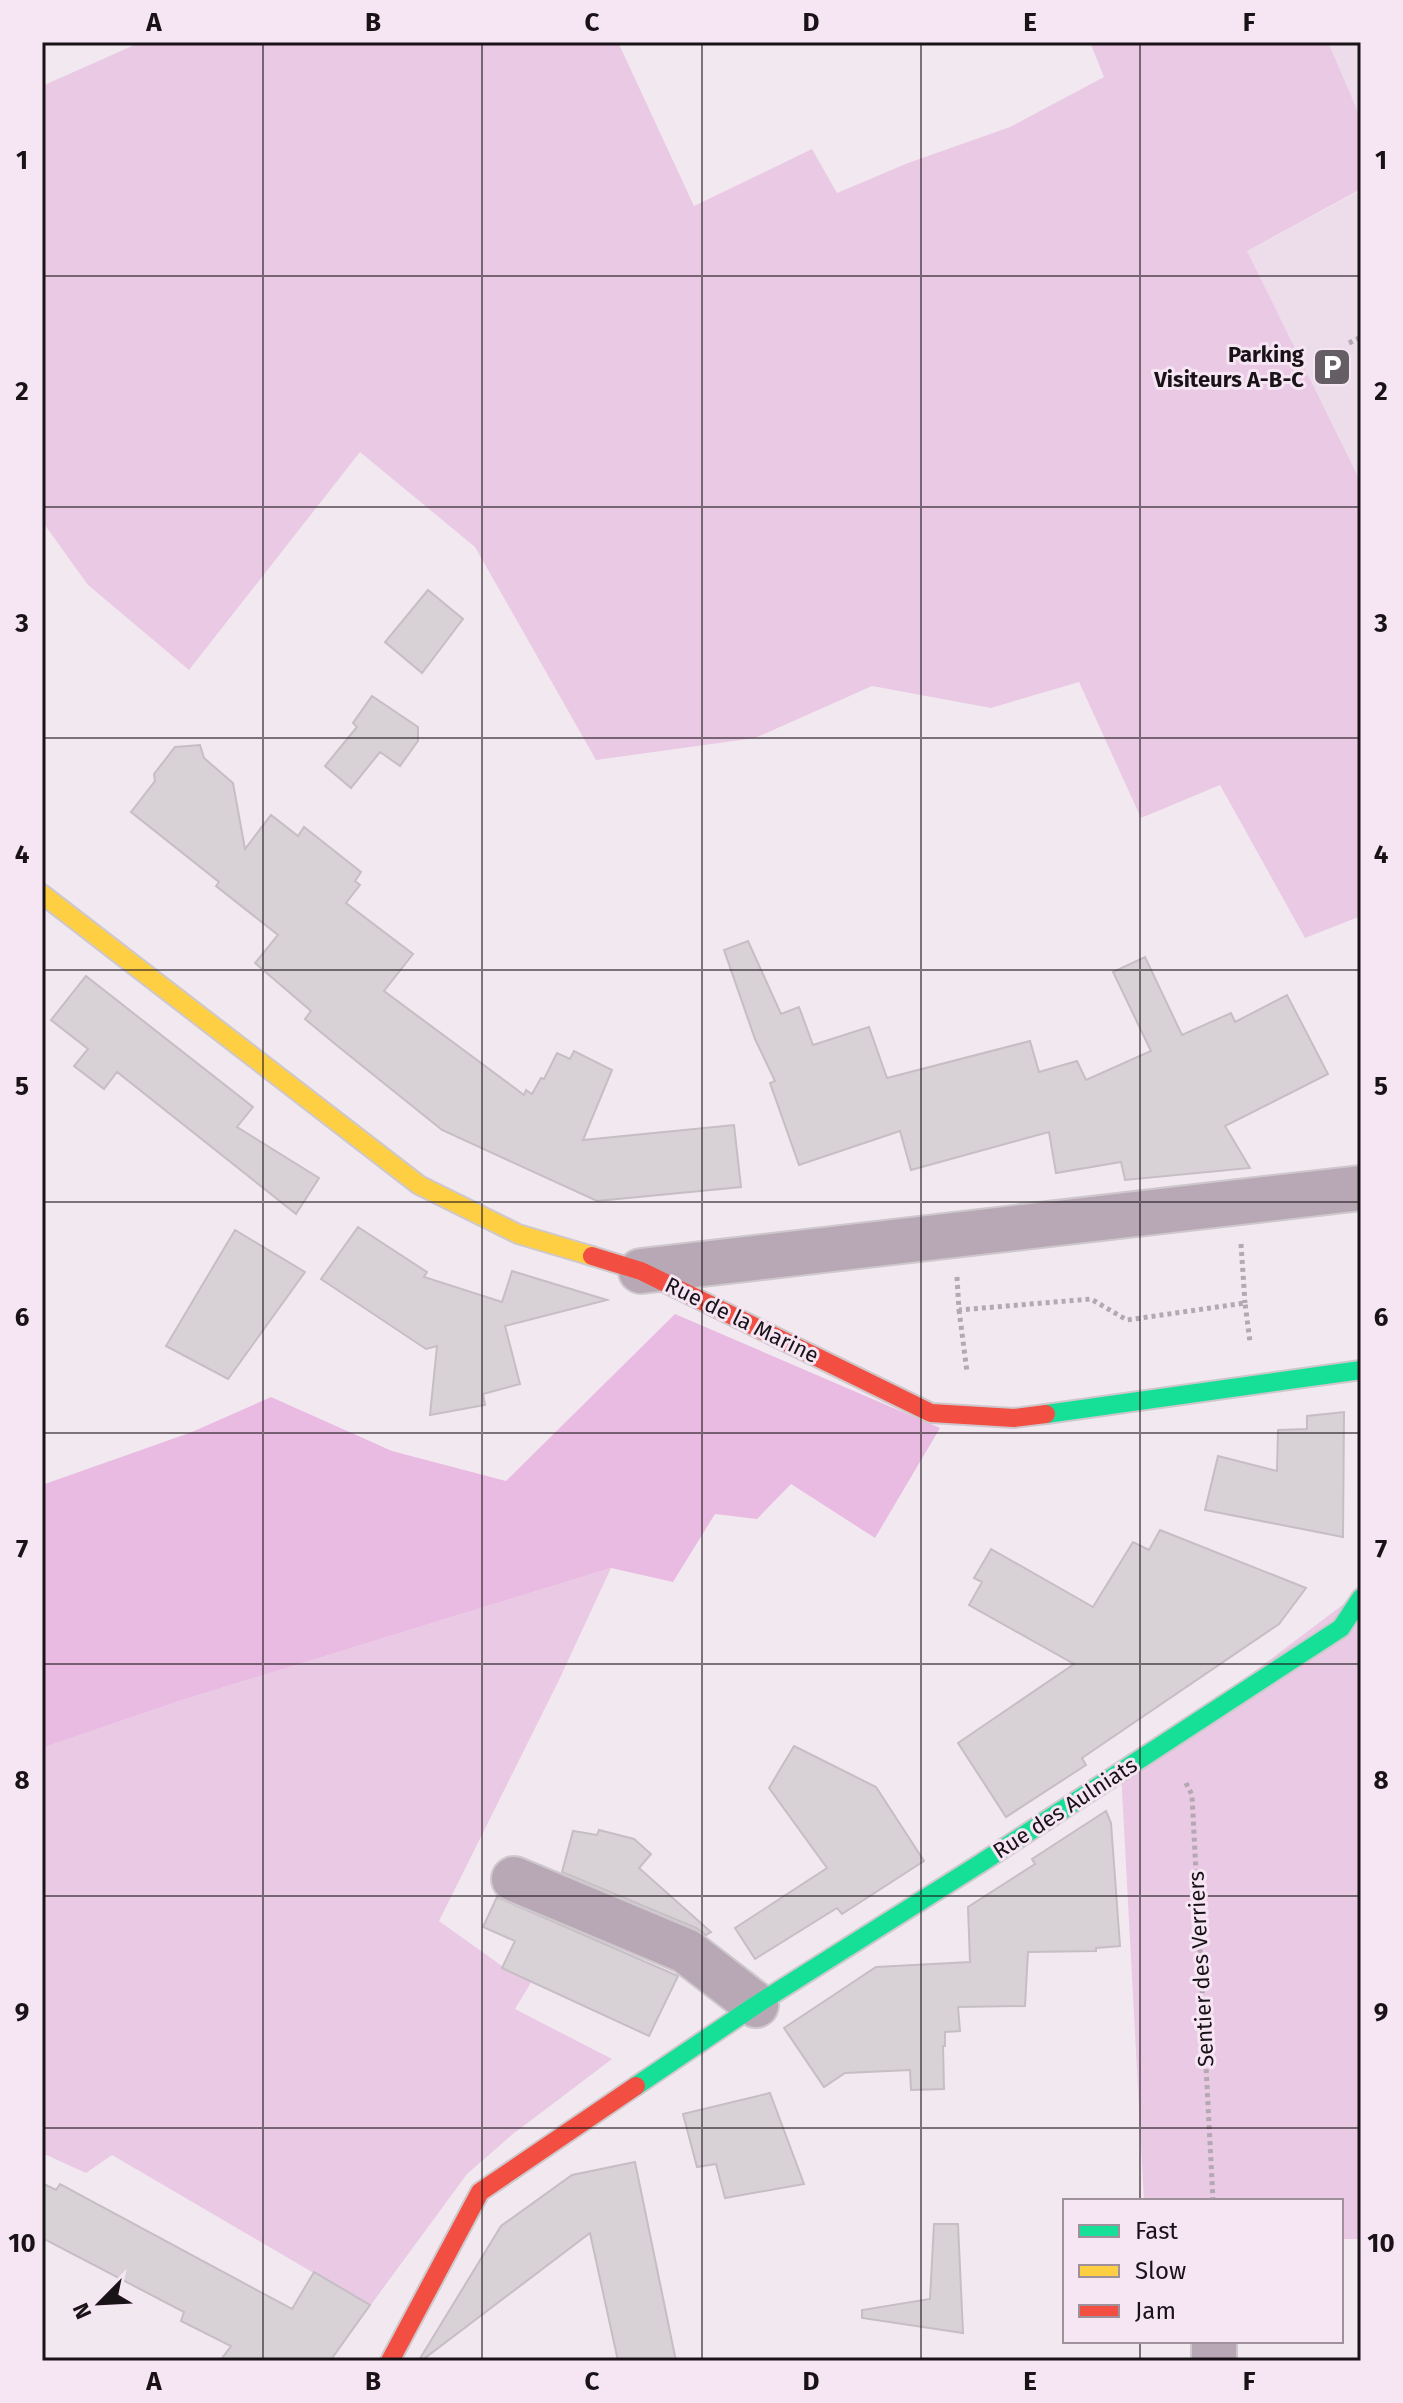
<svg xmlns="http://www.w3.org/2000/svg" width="1403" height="2403" viewBox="0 0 1403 2403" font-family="'Fira Sans',sans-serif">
	<rect width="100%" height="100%" fill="#f2e9f0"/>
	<path fill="#eddce9" d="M 1328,42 L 1361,42 L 1361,119 Z
		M 1361,190 L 1361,615 L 1247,251 Z"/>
	<path fill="#eac9e4" d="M 141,42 L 618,42 L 694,206 L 812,149 L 837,193 L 908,163 L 1010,127 L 1104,77 L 1090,42 L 1328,42 L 1361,119 L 1361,189 L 1247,251 L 1361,483 L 1361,916 L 1305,938 L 1220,785 L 1141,818 L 1079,682 L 991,708 L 872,686 L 755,738 L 596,760 L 475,547 L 360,452 L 189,670 L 88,585 L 42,521 L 42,86 Z
		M 611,1568 L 559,1680 L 439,1921 L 502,1966 L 532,1981 L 515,2009 L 612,2059 L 513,2134 L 467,2174 L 370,2306 L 112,2155 L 86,2173 L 42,2153 L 42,1748 L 179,1701 Z
		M 1361,1591 L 1361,2239 L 1341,2239 L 1341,2201 L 1144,2201 L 1121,1772 Z"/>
	<path fill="#e9bbe2" d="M 675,1314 L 940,1428 L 875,1538 L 791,1484 L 757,1519 L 715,1514 L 673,1582 L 611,1568 L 179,1701 L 42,1748 L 42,1485 L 192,1432 L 271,1397 L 392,1451 L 506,1481 Z"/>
	<path fill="#d8d1d6" stroke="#c5bec4" stroke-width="2" d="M 428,590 L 463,619 L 422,673 L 385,642 Z
		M 372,696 L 418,727 L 418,741 L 400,766 L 380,752 L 351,788 L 325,766 L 357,727 L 353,723 Z
		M 200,745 L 204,758 L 233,783 L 245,849 L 271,815 L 298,836 L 304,827 L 361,872 L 355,881 L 360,885 L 346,903 L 413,954 L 384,991 L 524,1095 L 526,1090 L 532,1094 L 541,1078 L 544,1079 L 557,1053 L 570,1059 L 574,1051 L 612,1070 L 583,1140 L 734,1125 L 741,1187 L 597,1201 L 442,1130 L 340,1048 L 305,1019 L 311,1011 L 255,963 L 278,935 L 216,886 L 219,882 L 131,812 L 155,781 L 154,774 L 175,747 Z
		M 748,941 L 781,1014 L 799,1007 L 813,1045 L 869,1027 L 887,1078 L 1030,1041 L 1039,1072 L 1077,1061 L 1086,1080 L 1151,1051 L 1113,972 L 1145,957 L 1182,1035 L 1231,1013 L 1235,1022 L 1287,995 L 1328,1074 L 1225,1126 L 1250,1168 L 1125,1180 L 1121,1162 L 1056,1173 L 1049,1132 L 911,1170 L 900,1131 L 799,1165 L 770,1083 L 775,1081 L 755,1039 L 724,950 Z
		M 86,976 L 253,1107 L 237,1127 L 319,1178 L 296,1214 L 117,1072 L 104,1089 L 74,1066 L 88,1049 L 51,1020 Z
		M 358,1227 L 427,1272 L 424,1277 L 502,1302 L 512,1271 L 607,1300 L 505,1326 L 520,1384 L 483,1394 L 485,1405 L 430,1415 L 437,1346 L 426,1349 L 321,1279 Z
		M 235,1230 L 305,1272 L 228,1379 L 166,1346 Z
		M 1344,1412 L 1343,1537 L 1205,1510 L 1218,1456 L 1277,1471 L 1278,1430 L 1307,1429 L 1307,1416 Z
		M 1160,1530 L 1306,1588 L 1279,1624 L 1082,1758 L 1086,1765 L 1006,1817 L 958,1743 L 1074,1664 L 969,1605 L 982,1582 L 974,1578 L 991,1549 L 1093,1607 L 1133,1542 L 1149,1550 Z
		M 794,1746 L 876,1787 L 924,1861 L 842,1914 L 837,1908 L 755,1959 L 735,1928 L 827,1868 L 769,1788 Z
		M 1106,1811 L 1111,1823 L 1120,1946 L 1096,1948 L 1096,1951 L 1028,1952 L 1025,2006 L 958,2007 L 960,2031 L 945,2032 L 945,2046 L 943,2046 L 944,2089 L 911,2090 L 910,2070 L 845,2073 L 824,2087 L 784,2028 L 876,1967 L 970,1962 L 968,1907 L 1035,1864 L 1032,1859 Z
		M 599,1830 L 634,1839 L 651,1854 L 639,1868 L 711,1932 L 706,1935 L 696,1928 L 562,1872 L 573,1831 L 597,1835 Z
		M 497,1897 L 678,1976 L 649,2036 L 502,1968 L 515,1941 L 483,1927 Z
		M 770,2093 L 804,2184 L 725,2198 L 716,2164 L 697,2167 L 683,2114 Z
		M 635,2162 L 676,2361 L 618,2361 L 590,2233 L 421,2361 L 419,2360 L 501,2226 L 572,2175 Z
		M 42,2183 L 56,2190 L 60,2184 L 292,2309 L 314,2272 L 370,2305 L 330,2361 L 220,2361 L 231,2346 L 181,2321 L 184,2312 L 42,2238 Z
		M 934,2224 L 958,2224 L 963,2333 L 862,2318 L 862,2310 L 930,2299 Z"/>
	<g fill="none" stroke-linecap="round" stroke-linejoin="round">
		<defs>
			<path id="street" d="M 641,1271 L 1361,1188
				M 514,1879 L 686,1951 L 756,2005
				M 1214,2341 L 1214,2361"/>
			<path id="fast" d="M 1046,1414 L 1361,1370
				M 636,2086 L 756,2005 L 981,1863 L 1341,1628 L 1361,1598"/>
			<path id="slow" d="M 42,894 L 419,1185 L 518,1234 L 592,1256"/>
			<path id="jam" d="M 592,1256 L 641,1271 L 931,1413 L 1014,1418 L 1046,1414
				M 390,2361 L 480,2192 L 636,2086"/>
		</defs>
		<use href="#street" stroke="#cec8cd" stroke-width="48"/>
		<use href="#fast" stroke="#cec8cd" stroke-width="22"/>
		<use href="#slow" stroke="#cec8cd" stroke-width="22"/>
		<use href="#jam" stroke="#cec8cd" stroke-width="22"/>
		<path stroke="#b4a8b2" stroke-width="5" stroke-dasharray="4 4" stroke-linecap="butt" d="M 1349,343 L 1361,337
			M 1241,1244 L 1245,1303
			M 957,1277 L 959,1310 L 1091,1299 L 1127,1320 L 1245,1303 L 1250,1342
			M 959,1310 L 967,1372
			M 1186,1783 L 1192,1795 L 1213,2201"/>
		<use href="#street" stroke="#b8a8b5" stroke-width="44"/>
		<use href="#fast" stroke="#16e098" stroke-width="18"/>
		<use href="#slow" stroke="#ffcf43" stroke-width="18"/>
		<use href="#jam" stroke="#f24e42" stroke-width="18"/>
	</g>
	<path fill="none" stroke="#191318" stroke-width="2" stroke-opacity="0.55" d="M 263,42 L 263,2361M 482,42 L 482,2361M 702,42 L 702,2361M 921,42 L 921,2361M 1140,42 L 1140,2201M 42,276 L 1361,276M 42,507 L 1361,507M 42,738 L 1361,738M 42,970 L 1361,970M 42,1202 L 1361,1202M 42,1433 L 1361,1433M 42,1664 L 1361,1664M 42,1896 L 1361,1896M 42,2128 L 1361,2128M 1140,2341 L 1140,2361"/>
	<defs>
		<symbol id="parking-square" viewBox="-11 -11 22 22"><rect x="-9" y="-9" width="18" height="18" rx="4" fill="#655e64" stroke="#f6e5f3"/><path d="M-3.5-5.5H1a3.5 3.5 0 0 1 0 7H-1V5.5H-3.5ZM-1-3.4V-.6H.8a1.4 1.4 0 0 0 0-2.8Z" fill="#fff"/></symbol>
	</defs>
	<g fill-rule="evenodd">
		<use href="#parking-square" x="1310" y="345" width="44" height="44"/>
	</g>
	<g text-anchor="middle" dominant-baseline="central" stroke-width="6" stroke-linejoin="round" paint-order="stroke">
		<g font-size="22" font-weight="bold" fill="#191318" stroke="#f6e5f3" text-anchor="end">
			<text x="1304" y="354">Parking<tspan x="1304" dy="25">Visiteurs A-B-C</tspan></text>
		</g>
		<g font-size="22" fill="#191318" stroke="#f6e5f3">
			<text transform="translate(742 1320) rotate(26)">Rue de la Marine</text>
			<text transform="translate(1065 1808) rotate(-33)">Rue des Aulniats</text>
			<text transform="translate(1201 1969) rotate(-93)">Sentier des Verriers</text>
		</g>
	</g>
	<rect width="1403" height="2403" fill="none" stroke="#f6e5f3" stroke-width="88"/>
	<rect x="1063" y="2199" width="280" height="144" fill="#f6e5f3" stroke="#9e919b" stroke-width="2"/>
	<rect x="1079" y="2225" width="40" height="12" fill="#16e098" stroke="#9e919b" stroke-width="2"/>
	<text x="1135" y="2239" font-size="24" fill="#191318">Fast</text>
	<rect x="1079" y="2265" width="40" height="12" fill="#ffcf43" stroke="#9e919b" stroke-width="2"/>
	<text x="1135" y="2279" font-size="24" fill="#191318">Slow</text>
	<rect x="1079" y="2305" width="40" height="12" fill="#f24e42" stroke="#9e919b" stroke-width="2"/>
	<text x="1135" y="2319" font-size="24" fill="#191318">Jam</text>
	<g transform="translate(100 2303) rotate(246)" stroke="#f6e5f3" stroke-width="6" paint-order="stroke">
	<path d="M0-6L14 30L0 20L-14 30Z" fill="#191318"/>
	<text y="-12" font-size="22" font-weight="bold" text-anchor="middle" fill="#191318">N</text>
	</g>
	<rect x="44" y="44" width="1315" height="2315" fill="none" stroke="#191318" stroke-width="3"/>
	<g font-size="26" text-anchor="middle" font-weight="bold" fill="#191318">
		<text x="154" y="31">A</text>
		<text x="373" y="31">B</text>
		<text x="592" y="31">C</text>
		<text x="811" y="31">D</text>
		<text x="1030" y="31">E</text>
		<text x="1249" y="31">F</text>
		<text x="22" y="169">1</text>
		<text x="1381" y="169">1</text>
		<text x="22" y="400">2</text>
		<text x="1381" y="400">2</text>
		<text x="22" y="632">3</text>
		<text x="1381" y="632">3</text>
		<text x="22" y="863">4</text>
		<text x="1381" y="863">4</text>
		<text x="22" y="1095">5</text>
		<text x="1381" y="1095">5</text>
		<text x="22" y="1326">6</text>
		<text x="1381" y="1326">6</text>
		<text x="22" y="1558">7</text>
		<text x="1381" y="1558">7</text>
		<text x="22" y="1789">8</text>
		<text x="1381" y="1789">8</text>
		<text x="22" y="2021">9</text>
		<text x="1381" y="2021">9</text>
		<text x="22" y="2252">10</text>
		<text x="1381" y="2252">10</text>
		<text x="154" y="2390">A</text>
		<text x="373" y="2390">B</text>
		<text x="592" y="2390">C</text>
		<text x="811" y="2390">D</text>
		<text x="1030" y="2390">E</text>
		<text x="1249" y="2390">F</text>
	</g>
</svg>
